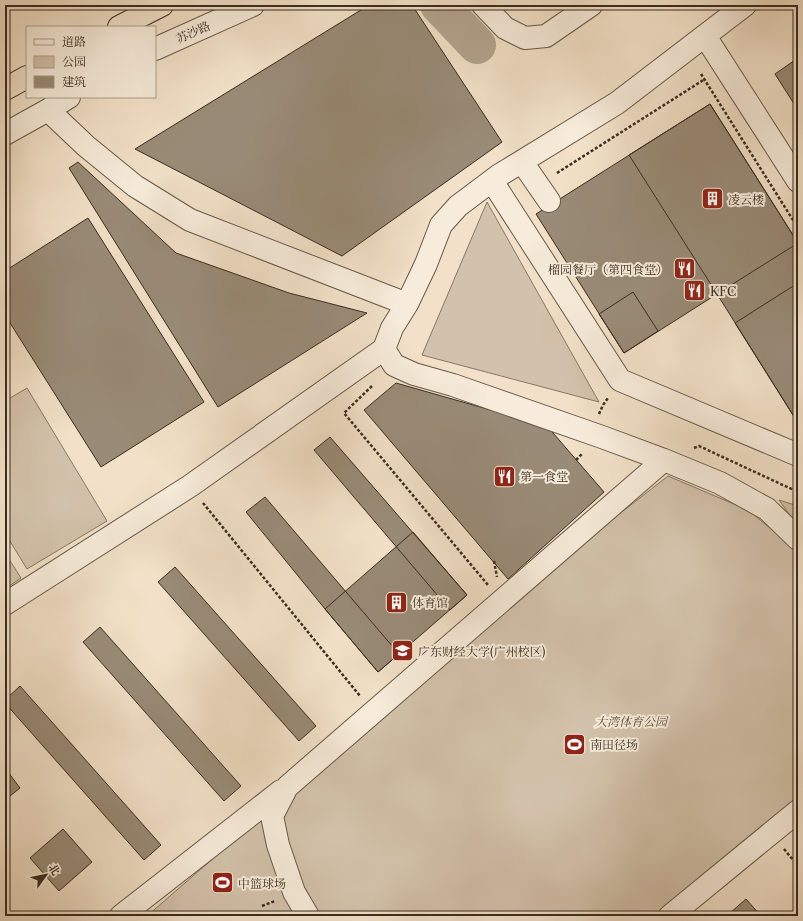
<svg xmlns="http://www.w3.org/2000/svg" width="803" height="921" viewBox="0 0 803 921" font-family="'Libre Caslon Text','Noto Serif SC',serif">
	<rect width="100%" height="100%" fill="#f2e1c8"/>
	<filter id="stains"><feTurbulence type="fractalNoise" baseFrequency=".005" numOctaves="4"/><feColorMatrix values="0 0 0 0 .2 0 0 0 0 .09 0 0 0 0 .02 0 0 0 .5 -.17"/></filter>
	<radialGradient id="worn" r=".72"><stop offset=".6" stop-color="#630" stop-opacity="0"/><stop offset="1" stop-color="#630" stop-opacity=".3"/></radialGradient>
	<path fill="#d3c2ab" stroke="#867865" d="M 487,202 L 599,402 L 422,355 Z
		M 27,388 L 107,521 L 27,569 L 5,533 L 5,401 Z
		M 668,476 L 748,510 L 793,547 L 798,553 L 798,804 L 663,916 L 147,916 L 425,674 L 618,515 Z
		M 779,500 L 798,506 L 798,526 Z
		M 5,553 L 21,578 L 5,589 Z"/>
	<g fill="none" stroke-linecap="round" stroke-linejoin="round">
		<path stroke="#b3a48f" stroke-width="38" d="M 439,5 L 477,45"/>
	</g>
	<path fill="#998b77" stroke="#392d1f" d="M 369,5 L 412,5 L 502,142 L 342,256 L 135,149 Z
		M 798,58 L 798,110 L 775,74 Z
		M 710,104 L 798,243 L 798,423 L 717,294 L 624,353 L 536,214 Z
		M 710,104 L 798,243 L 717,294 L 629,155 Z
		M 78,162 L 176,253 L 289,293 L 367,313 L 218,407 L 69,168 Z
		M 88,218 L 204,402 L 101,467 L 5,315 L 5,271 Z
		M 798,283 L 798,423 L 735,323 Z
		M 633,292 L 658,331 L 624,353 L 599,314 Z
		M 396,383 L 547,426 L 604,492 L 508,579 L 364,410 Z
		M 330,437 L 467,595 L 450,610 L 314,450 Z
		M 265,497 L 399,654 L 378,672 L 325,609 L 246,512 Z
		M 413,532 L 467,595 L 378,672 L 325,609 Z
		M 175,567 L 316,726 L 299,741 L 158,582 Z
		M 100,627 L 241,786 L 224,801 L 83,642 Z
		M 20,686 L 161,845 L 144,860 L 5,703 L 5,700 Z
		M 5,768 L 20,788 L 5,800 Z
		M 63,829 L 92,862 L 59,891 L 30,858 Z
		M 746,899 L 761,916 L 733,916 L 730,913 Z"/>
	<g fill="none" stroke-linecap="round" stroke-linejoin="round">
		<defs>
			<path id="minor" d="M 483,5 L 505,28 L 525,38 L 546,36 L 591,5
				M 745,5 L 617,103 L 498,176 L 458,206 L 441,225 L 426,264 L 407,304 L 392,328 L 384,349 L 394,365 L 414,374 L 453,385 L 602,437 L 664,460 L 720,483 L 767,509 L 798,539
				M 705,36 L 798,181
				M 155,49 L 253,5
				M 48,110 L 86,146 L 135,186 L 190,220 L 407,304
				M 5,134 L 48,110 L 69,97
				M 522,162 L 549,201
				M 492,181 L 620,380 L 798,455
				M 5,604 L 190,486 L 384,349
				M 121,916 L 281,791
				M 308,916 L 294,892 L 278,845 L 272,816 L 287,787 L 664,460
				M 670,916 L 798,811"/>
			<path id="highway" d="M 119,27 L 162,5
				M 5,89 L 27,77"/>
		</defs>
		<use href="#minor" stroke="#675a49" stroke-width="24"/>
		<use href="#highway" stroke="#392d1f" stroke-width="24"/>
		<path stroke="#392d1f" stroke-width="2.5" stroke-dasharray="3 2" stroke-linecap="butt" d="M 701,74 L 798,228
			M 557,173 L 705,79
			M 372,386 L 344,413 L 488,585
			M 599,414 L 603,405 L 608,398
			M 694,448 L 699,446 L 798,492
			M 576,460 L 583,453
			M 203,503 L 360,696
			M 494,561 L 497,577
			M 784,849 L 798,866
			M 262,906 L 275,901"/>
		<use href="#minor" stroke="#f7ecdb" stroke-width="22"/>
		<use href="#highway" stroke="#f2e1c8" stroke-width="22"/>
	</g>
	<defs>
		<symbol id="building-square" viewBox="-11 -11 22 22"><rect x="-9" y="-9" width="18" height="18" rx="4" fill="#8f2418" stroke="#f7ecdb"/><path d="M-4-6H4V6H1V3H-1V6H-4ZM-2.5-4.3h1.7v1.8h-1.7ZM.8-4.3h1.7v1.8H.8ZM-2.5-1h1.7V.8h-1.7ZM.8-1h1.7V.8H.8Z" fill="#fff"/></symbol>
		<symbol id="restaurant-square" viewBox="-11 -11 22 22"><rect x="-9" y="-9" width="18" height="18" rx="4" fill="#8f2418" stroke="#f7ecdb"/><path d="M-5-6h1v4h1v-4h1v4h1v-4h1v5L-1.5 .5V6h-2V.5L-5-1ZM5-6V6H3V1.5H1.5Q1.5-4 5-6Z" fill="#fff"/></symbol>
		<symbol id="university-square" viewBox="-11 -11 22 22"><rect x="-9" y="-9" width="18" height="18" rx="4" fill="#8f2418" stroke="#f7ecdb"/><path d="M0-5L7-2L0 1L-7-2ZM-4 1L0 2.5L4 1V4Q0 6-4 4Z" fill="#fff"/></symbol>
		<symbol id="stadium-square" viewBox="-11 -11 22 22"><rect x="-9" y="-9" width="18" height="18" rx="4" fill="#8f2418" stroke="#f7ecdb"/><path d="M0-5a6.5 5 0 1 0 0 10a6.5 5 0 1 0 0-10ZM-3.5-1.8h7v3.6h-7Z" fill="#fff"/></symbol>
	</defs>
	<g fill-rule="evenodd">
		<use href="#building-square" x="700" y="186" width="25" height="25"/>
		<use href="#restaurant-square" x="672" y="256" width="25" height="25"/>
		<use href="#restaurant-square" x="682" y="278" width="25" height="25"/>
		<use href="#restaurant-square" x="492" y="464" width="25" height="25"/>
		<use href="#building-square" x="384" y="590" width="25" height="25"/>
		<use href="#university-square" x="390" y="638" width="25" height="25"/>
		<use href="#stadium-square" x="562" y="732" width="25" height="25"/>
		<use href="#stadium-square" x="210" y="870" width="25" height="25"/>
	</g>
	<g text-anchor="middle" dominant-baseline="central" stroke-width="4" stroke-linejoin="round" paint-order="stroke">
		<g font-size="12" fill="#392d1f" stroke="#f7ecdb">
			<text transform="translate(193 32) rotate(-24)">苏沙路</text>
		</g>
		<g font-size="12" fill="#392d1f" stroke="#f7ecdb" text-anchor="start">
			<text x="728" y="199">凌云楼</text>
			<text x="668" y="269" text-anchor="end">榴园餐厅（第四食堂）</text>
			<text x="710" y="291">KFC</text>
			<text x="520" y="476">第一食堂</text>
			<text x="412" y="602">体育馆</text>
			<text x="418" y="651">广东财经大学(广州校区)</text>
			<text x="590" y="744">南田径场</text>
			<text x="238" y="883">中篮球场</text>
		</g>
		<g font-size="12" font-style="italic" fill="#584b3b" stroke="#f7ecdb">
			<text x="631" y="721">大湾体育公园</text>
		</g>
	</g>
	<rect width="803" height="921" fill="none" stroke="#f2e1c8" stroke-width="20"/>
	<rect x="6" y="6" width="791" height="909" fill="none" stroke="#392d1f" stroke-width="2"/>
	<rect x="10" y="10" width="783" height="901" fill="none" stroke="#392d1f"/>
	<rect x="26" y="26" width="130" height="72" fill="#f7ecdb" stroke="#aba090"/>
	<rect x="34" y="39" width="20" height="6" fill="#f7ecdb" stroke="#aba090"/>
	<text x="62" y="46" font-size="12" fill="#392d1f">道路</text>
	<rect x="34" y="56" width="20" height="12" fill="#d3c2ab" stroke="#aba090"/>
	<text x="62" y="66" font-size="12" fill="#392d1f">公园</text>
	<rect x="34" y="76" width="20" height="12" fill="#998b77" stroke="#aba090"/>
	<text x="62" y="86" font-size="12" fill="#392d1f">建筑</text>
	<g transform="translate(46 875) rotate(57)" stroke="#f7ecdb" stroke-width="3" paint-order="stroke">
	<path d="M0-3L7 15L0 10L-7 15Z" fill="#392d1f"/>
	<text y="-6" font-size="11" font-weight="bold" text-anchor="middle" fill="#392d1f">北</text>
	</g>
	<rect width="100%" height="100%" filter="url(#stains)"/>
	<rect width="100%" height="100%" fill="url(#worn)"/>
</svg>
